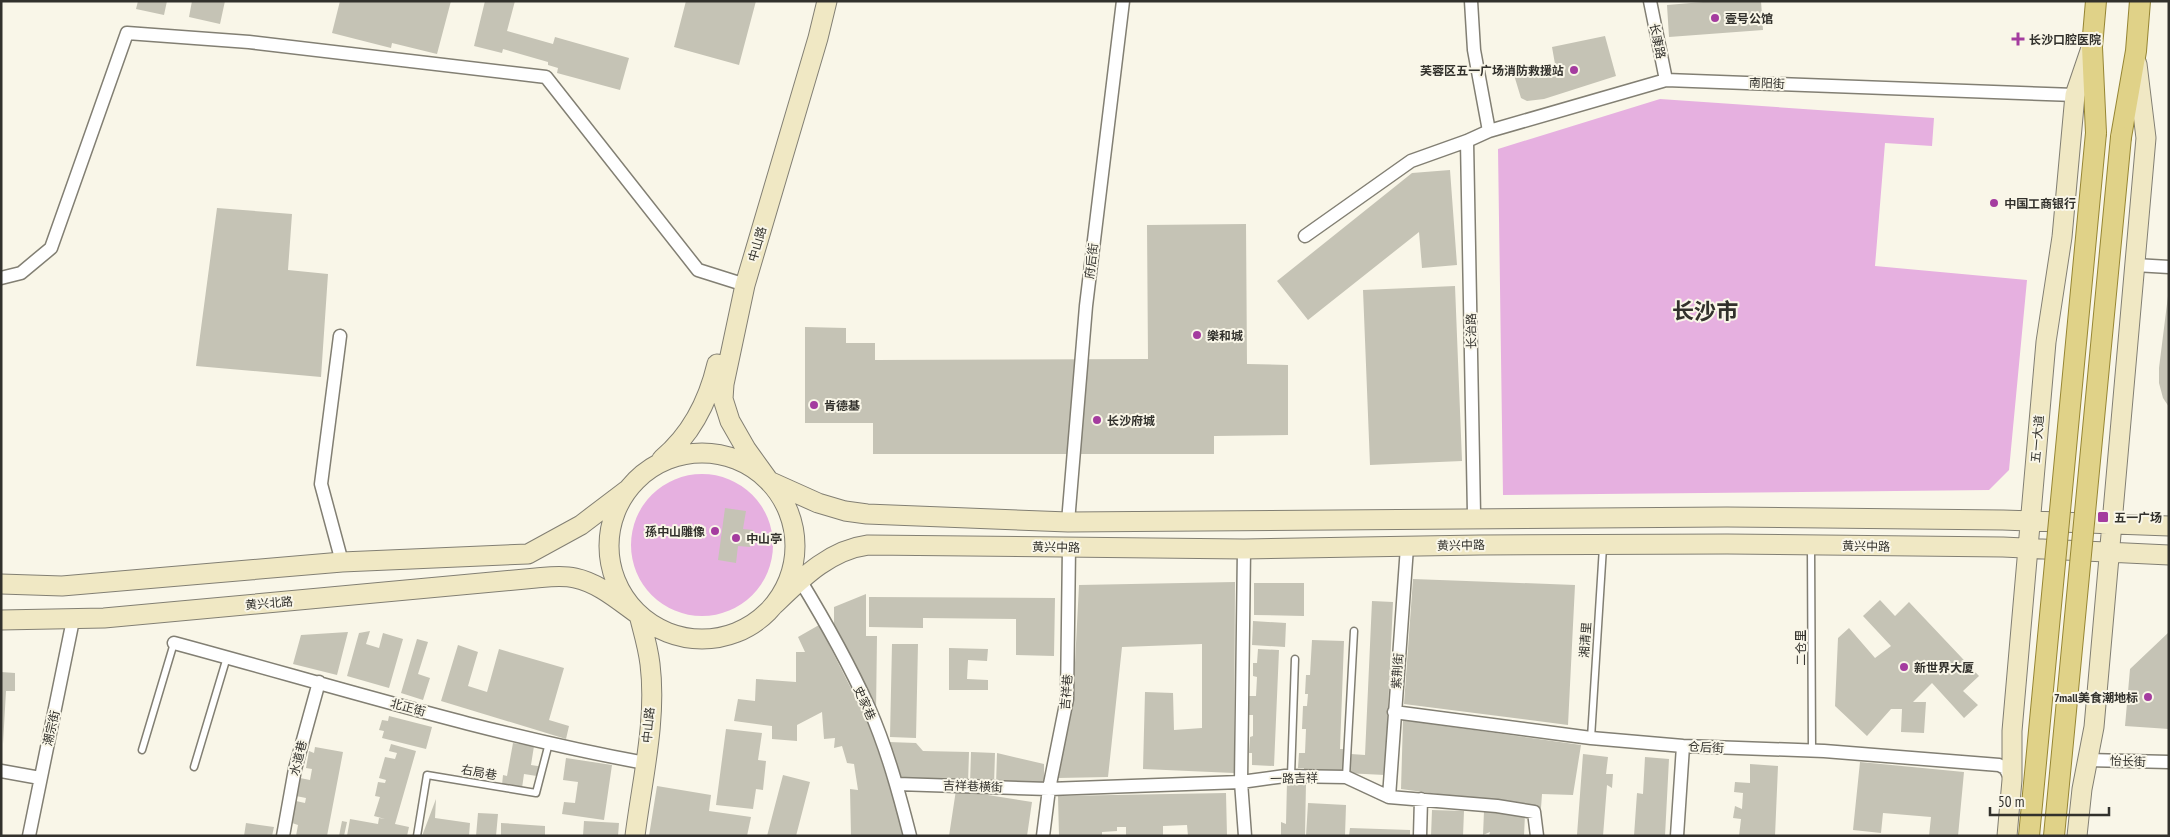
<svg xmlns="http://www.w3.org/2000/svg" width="2170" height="837" viewBox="0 0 2170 837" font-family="'PT Sans Narrow','Noto Sans SC',sans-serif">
	<rect width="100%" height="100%" fill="#f9f6e8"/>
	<path fill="#e6b0e0" d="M 1660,99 L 1934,118 L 1932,146 L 1885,143 L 1875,266 L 2027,280 L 2009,470 L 1989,490 L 1503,495 L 1498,149 Z
		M631 545a71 71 0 1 1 142 0a71 71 0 1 1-142 0Z"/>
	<path fill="#c5c3b5" d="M 138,1 L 167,1 L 164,15 L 136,9 Z
		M 192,1 L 225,1 L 220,24 L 189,17 Z
		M 340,1 L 451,1 L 437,54 L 392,43 L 391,48 L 332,33 Z
		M 485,1 L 515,1 L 507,31 L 553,44 L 555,37 L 629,58 L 620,90 L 557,73 L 558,68 L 548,65 L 548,62 L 503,49 L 502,53 L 474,46 Z
		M 686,1 L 756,1 L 739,65 L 674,47 Z
		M 1715,1 L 1761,1 L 1763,30 L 1669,37 L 1667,5 Z
		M 1605,36 L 1616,76 L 1544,99 L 1527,101 L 1521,98 L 1514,75 L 1555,64 L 1552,47 Z
		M 1450,170 L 1457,265 L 1422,268 L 1419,232 L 1308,320 L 1277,281 L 1412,173 Z
		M 217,208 L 292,214 L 288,270 L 328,274 L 321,377 L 196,366 Z
		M 1246,224 L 1247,364 L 1288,365 L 1288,435 L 1214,436 L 1214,454 L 873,454 L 873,423 L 805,423 L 805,327 L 846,328 L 846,343 L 875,343 L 875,360 L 1148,359 L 1147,225 Z
		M 1455,286 L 1462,461 L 1370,465 L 1363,290 Z
		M 2168,296 L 2169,296 L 2169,407 L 2163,398 L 2159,383 L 2159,368 Z
		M 725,508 L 746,511 L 743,529 L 753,530 L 750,547 L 738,546 L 736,563 L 718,560 Z
		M 1413,579 L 1575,585 L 1568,725 L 1404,704 Z
		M 1235,582 L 1234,773 L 1143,769 L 1145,692 L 1173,693 L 1174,730 L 1202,728 L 1202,644 L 1122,647 L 1108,777 L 1058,778 L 1073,702 L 1079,585 Z
		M 1254,583 L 1304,583 L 1304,616 L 1254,615 Z
		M 866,594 L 866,636 L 877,636 L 876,713 L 834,628 L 834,607 Z
		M 869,597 L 1055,598 L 1054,656 L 1016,655 L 1016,619 L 923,618 L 923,628 L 869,627 Z
		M 1880,600 L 1895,616 L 1909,602 L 1979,676 L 1963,691 L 1978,705 L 1964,718 L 1932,683 L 1913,702 L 1926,702 L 1924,733 L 1901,732 L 1902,709 L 1891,709 L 1867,736 L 1835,706 L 1838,638 L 1849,628 L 1875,658 L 1891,646 L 1863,616 Z
		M 1372,601 L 1393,602 L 1385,775 L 1304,771 L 1304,768 L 1298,768 L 1299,753 L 1305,753 L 1306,729 L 1302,729 L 1303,706 L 1307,706 L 1308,694 L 1305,694 L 1306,675 L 1310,675 L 1312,640 L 1344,641 L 1340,749 L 1351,749 L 1351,754 L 1365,755 Z
		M 1253,621 L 1286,623 L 1285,647 L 1252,645 Z
		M 819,625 L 870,726 L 898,813 L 904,836 L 851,835 L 850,789 L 858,790 L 854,764 L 847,763 L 842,746 L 834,748 L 835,738 L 824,739 L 822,712 L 797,725 L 797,741 L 772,739 L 772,726 L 734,721 L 738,699 L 755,701 L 756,679 L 796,682 L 796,652 L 805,652 L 798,637 Z
		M 370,631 L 366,644 L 379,648 L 383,633 L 403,639 L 389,688 L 347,676 L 359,633 Z
		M 348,632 L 337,675 L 293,664 L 301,635 Z
		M 2169,632 L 2169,729 L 2125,726 L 2130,669 Z
		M 417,639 L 428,642 L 418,674 L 430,678 L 423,700 L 401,693 Z
		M 892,644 L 918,644 L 916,738 L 890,737 Z
		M 458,645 L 478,652 L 468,686 L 487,692 L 499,649 L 564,668 L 549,720 L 569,726 L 566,739 L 441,701 Z
		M 949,648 L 988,649 L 987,661 L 968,660 L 967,679 L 988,680 L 988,690 L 949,690 Z
		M 1258,649 L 1279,650 L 1274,766 L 1252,765 L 1252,753 L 1249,753 L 1250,737 L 1253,736 L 1253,715 L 1249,715 L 1249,696 L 1256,696 L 1257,677 L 1253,676 L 1253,663 L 1257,663 Z
		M 1,672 L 15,673 L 15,691 L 6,691 L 3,744 Z
		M 389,716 L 432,727 L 426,749 L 382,738 L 384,731 L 379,730 L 382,720 L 388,721 Z
		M 1403,720 L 1581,745 L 1573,795 L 1542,794 L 1541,808 L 1401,789 Z
		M 726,729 L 762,733 L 758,760 L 766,761 L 763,790 L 756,789 L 753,809 L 716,805 Z
		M 889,742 L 916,743 L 923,751 L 969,752 L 968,784 L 900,782 Z
		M 513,743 L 534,746 L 531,765 L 544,767 L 543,777 L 524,774 L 522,788 L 502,785 L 503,775 L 507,776 Z
		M 391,744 L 416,751 L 395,824 L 409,827 L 407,836 L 347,836 L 350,819 L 378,824 L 379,818 L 385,819 L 374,816 L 380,797 L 375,796 L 378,782 L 385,783 L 386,780 L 379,778 L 385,757 L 395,759 L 397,753 L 389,751 Z
		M 315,747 L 343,752 L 327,836 L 296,836 L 298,825 L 292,823 L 296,801 L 305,803 L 306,798 L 296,796 L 300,778 L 310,780 L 312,769 L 306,768 L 309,751 L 314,753 Z
		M 971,752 L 995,753 L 994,785 L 970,784 Z
		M 997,753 L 1044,764 L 1044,786 L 996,785 Z
		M 1583,754 L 1608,757 L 1606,774 L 1613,774 L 1612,788 L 1607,785 L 1603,836 L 1577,835 Z
		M 1645,757 L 1669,759 L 1665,836 L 1634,836 L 1637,793 L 1643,794 Z
		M 566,758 L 612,765 L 604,820 L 562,814 L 564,802 L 575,803 L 578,782 L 563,780 Z
		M 1860,762 L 1964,772 L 1958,836 L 1929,836 L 1931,817 L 1883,813 L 1881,833 L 1853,830 Z
		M 1750,764 L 1778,766 L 1775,836 L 1739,836 L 1741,819 L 1733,818 L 1735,806 L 1742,809 L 1743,793 L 1734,792 L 1735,782 L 1750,783 Z
		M 783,775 L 810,782 L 796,836 L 767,836 Z
		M 1287,781 L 1306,782 L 1305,836 L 1281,836 L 1281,822 L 1286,824 Z
		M 657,786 L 711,795 L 709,811 L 751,817 L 747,836 L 649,836 Z
		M 956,790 L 1032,802 L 1027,836 L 949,836 Z
		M 1226,793 L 1227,836 L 1188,836 L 1187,825 L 1163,826 L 1163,836 L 1126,836 L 1126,827 L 1117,827 L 1117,831 L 1102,832 L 1102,836 L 1059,836 L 1058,796 Z
		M 436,799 L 435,818 L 470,823 L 469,836 L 422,836 Z
		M 1308,803 L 1346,805 L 1345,836 L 1306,836 Z
		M 1432,810 L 1464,811 L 1463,836 L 1431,836 Z
		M 1484,811 L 1525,814 L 1524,836 L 1489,836 L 1490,832 L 1483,835 Z
		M 478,813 L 498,814 L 496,836 L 476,836 Z
		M 342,821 L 347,822 L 344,836 L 339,836 Z
		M 584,821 L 619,823 L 618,836 L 583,836 Z
		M 246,823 L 274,827 L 272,836 L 244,836 Z
		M 501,823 L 545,826 L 545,836 L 501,836 Z
		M 1350,828 L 1410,830 L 1410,836 L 1349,836 Z"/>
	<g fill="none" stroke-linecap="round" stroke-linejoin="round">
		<defs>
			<path id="lane" d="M 1811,548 L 1812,751
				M 1591,738 L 1603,547
				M 142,750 L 174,643
				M 194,767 L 227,657
				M 1291,776 L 1295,659
				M 1346,777 L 1354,631
				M 417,836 L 427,775 L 536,793 L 549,743"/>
			<path id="street" d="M 1471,1 L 1474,50 L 1489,131
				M 1650,1 L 1666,80
				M 1467,141 L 1474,514 L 1480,518
				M 1305,236 L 1411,161 L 1467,141 L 1489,131 L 1666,80 L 2075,95
				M 2135,265 L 2169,267
				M 1,278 L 21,273 L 51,248 L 127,33 L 249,42 L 546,77 L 698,270 L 736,282
				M 340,336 L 321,484 L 342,562
				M 1068,522 L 1086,306 L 1123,1
				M 1244,549 L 1241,782 L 1245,836
				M 800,580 C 825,621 849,664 869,708 C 887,749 899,793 910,836
				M 174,643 C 330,685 486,734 645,763
				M 1394,712 L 1591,738 L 1683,746 L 1824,751 L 1999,765 L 2005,768 L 2011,779
				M 2087,760 L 2169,762
				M 1,771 L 40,778
				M 897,784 L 1049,789 L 1241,782 L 1285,776 L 1346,777 L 1389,797 L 1497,806 L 1534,812 L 1537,836
				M 1389,797 L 1407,547
				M 29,836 L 73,620
				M 283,836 L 295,769 L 319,682
				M 1043,836 L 1049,789 L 1067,699 L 1069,547
				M 1420,836 L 1421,799
				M 1677,836 L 1683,746"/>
			<path id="secondary" d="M 827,1 L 818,38 L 745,285 L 724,384 L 723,399 L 730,421 L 746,449 L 769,481 L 818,503 L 845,511 L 867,514 L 1068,522 L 1727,517 L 2003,520 L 2169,526
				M609 546a93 93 0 1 1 186 0a93 93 0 1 1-186 0Z
				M 662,459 C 692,434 708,402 717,364
				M 1,584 L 62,586 L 342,562 L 528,554 L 581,525 L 627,490
				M 774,605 C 801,579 829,550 868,545 L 1244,549 L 1480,545 L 1727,544 L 2003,547 L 2169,555
				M 1,620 L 104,618 L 536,578 C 548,577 562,575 575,578 C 599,583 619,601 639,615 C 643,631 648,647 650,664 C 657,720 642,780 635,836
				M 2007,836 L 2012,780 L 2012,731 L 2046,342 L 2062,237 L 2075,95 L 2091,48
				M 2077,836 L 2082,789 L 2094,727 L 2146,138 L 2137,64"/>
			<path id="primary" d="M 2096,1 L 2092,47 L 2096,133
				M 2121,137 L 2136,51 L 2140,1"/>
		</defs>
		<use href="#lane" stroke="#827f73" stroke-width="9"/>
		<use href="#street" stroke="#827f73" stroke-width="15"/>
		<use href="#secondary" stroke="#827f73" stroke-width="21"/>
		<use href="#primary" stroke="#968634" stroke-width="22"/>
		<use href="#lane" stroke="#fff" stroke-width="6"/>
		<use href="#street" stroke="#fff" stroke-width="12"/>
		<use href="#secondary" stroke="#f0e8c4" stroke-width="19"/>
		<use href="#primary" stroke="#e0d288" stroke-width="20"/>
		<defs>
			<path id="primary-bridge" d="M 2029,836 L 2096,133
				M 2054,836 L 2121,137"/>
		</defs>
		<use href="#primary-bridge" stroke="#968634" stroke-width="22" stroke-linecap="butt"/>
		<use href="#primary-bridge" stroke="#e0d288" stroke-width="20"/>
	</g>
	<g fill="#a43c9f" stroke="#f9f6e8" stroke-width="2">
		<circle cx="1715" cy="18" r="5"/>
		<path d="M2015.5 31.5h5v5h5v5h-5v5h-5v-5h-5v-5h5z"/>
		<circle cx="1574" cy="70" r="5"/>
		<circle cx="1994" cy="203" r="5"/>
		<circle cx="1197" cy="335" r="5"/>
		<circle cx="814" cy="405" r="5"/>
		<circle cx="1097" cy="420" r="5"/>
		<rect x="2097" y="511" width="12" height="12" rx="2.5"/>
		<circle cx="715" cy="531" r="5"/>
		<circle cx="736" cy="538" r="5"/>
		<circle cx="1904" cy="667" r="5"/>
		<circle cx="2148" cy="697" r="5"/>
	</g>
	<g text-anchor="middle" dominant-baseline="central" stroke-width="4" stroke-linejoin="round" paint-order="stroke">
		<g font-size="12" font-weight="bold" fill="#32312c" stroke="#f9f6e8" text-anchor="start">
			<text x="1725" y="18">壹号公馆</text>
			<text x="2029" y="39">长沙口腔医院</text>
			<text x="1564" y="70" text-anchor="end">芙蓉区五一广场消防救援站</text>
			<text x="2004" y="203">中国工商银行</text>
			<text x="1207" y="335">樂和城</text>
			<text x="824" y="405">肯德基</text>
			<text x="1107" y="420">长沙府城</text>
			<text x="2114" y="517">五一广场</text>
			<text x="705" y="531" text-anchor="end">孫中山雕像</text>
			<text x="746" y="538">中山亭</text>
			<text x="1914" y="667">新世界大厦</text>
			<text x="2138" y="697" text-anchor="end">7mall美食潮地标</text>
		</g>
		<g font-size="12" fill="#32312c" stroke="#f9f6e8">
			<text transform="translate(1658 41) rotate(78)">长康路</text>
			<text transform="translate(1767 83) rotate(2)">南阳街</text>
			<text transform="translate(757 244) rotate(-74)">中山路</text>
			<text transform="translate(1091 261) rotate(-83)">府后街</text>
			<text transform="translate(1471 331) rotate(-91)">长治路</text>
			<text transform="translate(2037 439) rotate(-85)">五一大道</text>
			<text transform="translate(1461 545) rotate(-1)">黄兴中路</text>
			<text transform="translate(1866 546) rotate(1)">黄兴中路</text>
			<text transform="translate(1056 547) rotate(1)">黄兴中路</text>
			<text transform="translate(269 603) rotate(-5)">黄兴北路</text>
			<text transform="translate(1585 640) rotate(-86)">湘清里</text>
			<text transform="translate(1800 648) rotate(-90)">二仓里</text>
			<text transform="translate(1397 671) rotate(-86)">紫荆街</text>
			<text transform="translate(1066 692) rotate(-85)">吉祥巷</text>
			<text transform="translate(865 703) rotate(66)">史家巷</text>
			<text transform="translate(408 707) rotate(15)">北正街</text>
			<text transform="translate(648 725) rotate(-85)">中山路</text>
			<text transform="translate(51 728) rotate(-77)">潮宗街</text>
			<text transform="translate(1706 747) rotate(3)">仓后街</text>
			<text transform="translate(298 758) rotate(-76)">水道巷</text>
			<text transform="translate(2128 761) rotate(2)">怡长街</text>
			<text transform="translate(479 772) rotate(10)">右局巷</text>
			<text transform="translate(1294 778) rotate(-2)">一路吉祥</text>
			<text transform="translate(973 786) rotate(2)">吉祥巷横街</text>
		</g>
		<g font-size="22" font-weight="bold" fill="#32312c" stroke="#f9f6e8">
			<text x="1705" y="311">长沙市</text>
		</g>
	</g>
	<rect width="2170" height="837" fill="none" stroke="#32312c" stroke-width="5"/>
	<path d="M1990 807v8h119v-8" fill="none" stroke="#32312c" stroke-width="2.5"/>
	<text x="1998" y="807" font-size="15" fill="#32312c" stroke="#f9f6e8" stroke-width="4" paint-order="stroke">50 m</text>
</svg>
